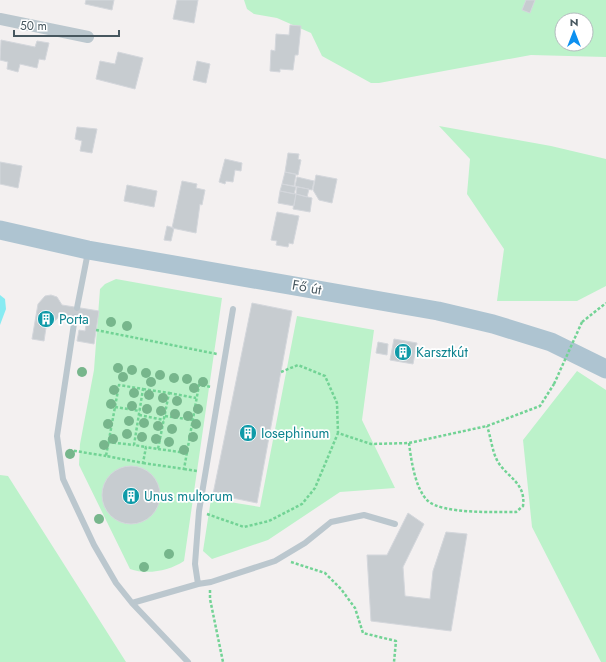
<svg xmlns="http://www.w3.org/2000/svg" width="606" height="662" viewBox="0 0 606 662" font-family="Jost,sans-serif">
	<rect width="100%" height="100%" fill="#f3f0f0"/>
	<path fill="#bcf2ca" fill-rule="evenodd" d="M 244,0 L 606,0 L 606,57 L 531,55 L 379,83 L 371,83 L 322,56 L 311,33 L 277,18 L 254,14 L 247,9 ZM 562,20 L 586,20 L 586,44 L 562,44 Z
		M 439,126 L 551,146 L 606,159 L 606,286 L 577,301 L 497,301 L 504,249 L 467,194 L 470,159 Z
		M 116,279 L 222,298 L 184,561 C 169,571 147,575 130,569 L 79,465 L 80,444 L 94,370 L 100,289 L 105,284 Z
		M 297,316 L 374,330 L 362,420 L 395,488 L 340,492 L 268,540 L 212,559 L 203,551 L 211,499 L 260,507 Z
		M 577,371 L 606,390 L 606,662 L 601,662 L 532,527 L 523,440 Z
		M 0,475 L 8,476 L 126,662 L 0,662 Z"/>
	<path fill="#87ebf2" d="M 0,295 L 5,299 L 6,309 L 0,325 Z"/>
	<path fill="#c7ccd0" stroke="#d4d7dc" d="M 86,0 L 114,0 L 112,10 L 85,4 Z
		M 177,0 L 198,0 L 194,23 L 173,19 Z
		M 526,0 L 535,0 L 530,13 L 522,10 Z
		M 290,25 L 301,26 L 298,55 L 295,55 L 293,70 L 280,69 L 280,72 L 270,71 L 271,50 L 275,51 L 276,34 L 289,35 Z
		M 1,40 L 35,47 L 37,41 L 49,43 L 45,60 L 39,59 L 37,68 L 20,64 L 18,72 L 7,69 L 8,62 L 0,60 Z
		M 118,52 L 143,58 L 135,89 L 96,79 L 100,61 L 115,64 Z
		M 197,61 L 210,64 L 206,83 L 193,80 Z
		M 77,127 L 97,129 L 92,153 L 80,151 L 82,141 L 75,139 Z
		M 288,153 L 299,154 L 298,159 L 301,160 L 298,175 L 285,172 Z
		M 225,159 L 242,163 L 241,171 L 235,170 L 233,182 L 226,181 L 225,184 L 219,182 Z
		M 0,162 L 22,166 L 18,188 L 0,184 Z
		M 285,172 L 296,174 L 294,186 L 282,184 Z
		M 316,175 L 337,179 L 332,203 L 319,200 L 313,190 Z
		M 297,177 L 314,181 L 312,190 L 295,186 Z
		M 182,181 L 197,184 L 196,188 L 205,190 L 202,205 L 200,204 L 196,233 L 172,228 Z
		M 282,184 L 296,187 L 294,194 L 280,191 Z
		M 127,185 L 157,191 L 154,207 L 124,201 Z
		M 297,187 L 309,189 L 307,197 L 296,194 Z
		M 280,191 L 296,194 L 294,206 L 278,203 Z
		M 296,194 L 312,198 L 310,212 L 293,209 Z
		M 277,212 L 299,216 L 293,244 L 289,243 L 288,247 L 276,245 L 277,241 L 271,240 Z
		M 167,226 L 174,228 L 171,241 L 164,240 Z
		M 51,295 L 57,297 L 62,305 L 99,311 L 94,344 L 77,341 L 79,330 L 85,331 L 87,319 L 60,315 L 56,320 L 47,321 L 44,341 L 32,339 L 38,304 L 45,296 Z
		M 252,303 L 292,311 L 257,503 L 213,494 Z
		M 394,339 L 417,343 L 413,364 L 390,360 Z
		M 378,342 L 388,344 L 387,355 L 376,353 Z
		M102 495a29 29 0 1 1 58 0a29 29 0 1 1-58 0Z
		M 408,513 L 424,524 L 403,567 L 405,596 L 430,599 L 433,571 L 446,532 L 467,534 L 451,631 L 371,621 L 367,555 L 387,555 Z"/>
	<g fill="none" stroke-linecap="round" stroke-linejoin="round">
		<path stroke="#72d395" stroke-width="2.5" stroke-dasharray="3 2" stroke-linecap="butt" d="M 582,322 L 606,303
			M 96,330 L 217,354
			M 281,372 L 298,365 L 325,376 L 337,403 L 338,433 L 371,444 L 409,443 L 487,426 L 540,406 L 554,384
			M 143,389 L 169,393 L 158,449 L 146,447 L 143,463 L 106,456 L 119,385 L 143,389 L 134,445 L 146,447
			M 169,393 L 196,398
			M 115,407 L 140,411
			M 139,415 L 164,420
			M 165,416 L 193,420
			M 108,442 L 134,445
			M 409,443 C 411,459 415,489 428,501 C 443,514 495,512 516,512 L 523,506 C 526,483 508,478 498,462 C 492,452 491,437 487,426
			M 158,449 L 187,453
			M 69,450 L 106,456
			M 143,463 L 184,469 L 199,385 L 211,387
			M 184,469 L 197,471
			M 207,514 L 244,527 L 269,521 L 302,504 L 315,488 L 338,433
			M 291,562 L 325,573 L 341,589 L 355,608 L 363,633 L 396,641 L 394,662
			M 210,590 L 210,599 L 223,662"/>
		<path stroke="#bbc7ce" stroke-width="6" d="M 77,308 L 88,252
			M 75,317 L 57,436 L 63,479 L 94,545 L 116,583 L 132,603 L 188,662
			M 198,584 L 195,564 L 199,511 L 233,309
			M 132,603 L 198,584 L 211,582 L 275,561 L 305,543 L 331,522 L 364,515 L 395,524"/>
		<path stroke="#bbc7ce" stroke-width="12" d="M 0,19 L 88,37"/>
		<path stroke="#aec4d1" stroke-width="19" d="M 0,230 L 88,250 L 438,311 L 493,324 L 551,342 L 606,369"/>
		<path stroke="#72d395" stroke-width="2.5" stroke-dasharray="3 2" stroke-linecap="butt" d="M 554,384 L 582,322"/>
	</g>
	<g fill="#77b68c">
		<circle cx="111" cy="322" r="5"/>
		<circle cx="127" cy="326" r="5"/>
		<circle cx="118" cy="368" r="5"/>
		<circle cx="132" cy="370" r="5"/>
		<circle cx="82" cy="372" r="5"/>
		<circle cx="146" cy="373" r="5"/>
		<circle cx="160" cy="375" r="5"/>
		<circle cx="123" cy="377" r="5"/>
		<circle cx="174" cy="378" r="5"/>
		<circle cx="187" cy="379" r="5"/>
		<circle cx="151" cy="382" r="5"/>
		<circle cx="203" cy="382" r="5"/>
		<circle cx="194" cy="388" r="5"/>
		<circle cx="114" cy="390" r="5"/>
		<circle cx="134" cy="393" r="5"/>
		<circle cx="149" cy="395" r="5"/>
		<circle cx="163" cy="398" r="5"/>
		<circle cx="177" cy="401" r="5"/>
		<circle cx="111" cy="404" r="5"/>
		<circle cx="132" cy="406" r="5"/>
		<circle cx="147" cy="409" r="5"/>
		<circle cx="198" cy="409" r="5"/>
		<circle cx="161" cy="411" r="5"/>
		<circle cx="175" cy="414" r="5"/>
		<circle cx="188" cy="416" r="5"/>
		<circle cx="129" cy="421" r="5"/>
		<circle cx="144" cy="423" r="5"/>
		<circle cx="108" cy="424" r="5"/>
		<circle cx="196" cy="424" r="5"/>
		<circle cx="158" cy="426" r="5"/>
		<circle cx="172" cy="429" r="5"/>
		<circle cx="127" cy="434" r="5"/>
		<circle cx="142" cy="437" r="5"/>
		<circle cx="193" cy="437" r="5"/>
		<circle cx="113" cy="439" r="5"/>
		<circle cx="156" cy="439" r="5"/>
		<circle cx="169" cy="442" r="5"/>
		<circle cx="104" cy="445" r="5"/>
		<circle cx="184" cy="450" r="5"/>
		<circle cx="70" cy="454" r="5"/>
		<circle cx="99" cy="519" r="5"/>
		<circle cx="169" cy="554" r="5"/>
		<circle cx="144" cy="567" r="5"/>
	</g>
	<defs>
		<symbol id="building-disc" viewBox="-11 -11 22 22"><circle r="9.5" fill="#0f9aa8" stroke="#fff"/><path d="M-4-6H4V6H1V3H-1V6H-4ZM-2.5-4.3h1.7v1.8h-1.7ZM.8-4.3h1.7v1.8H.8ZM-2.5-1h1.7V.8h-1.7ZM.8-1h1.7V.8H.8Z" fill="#fff"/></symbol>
	</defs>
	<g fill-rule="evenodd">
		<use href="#building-disc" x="36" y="309" width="20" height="20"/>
		<use href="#building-disc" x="393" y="342" width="20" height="20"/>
		<use href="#building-disc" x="238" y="423" width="20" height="20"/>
		<use href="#building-disc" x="121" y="486" width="20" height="20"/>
	</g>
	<g text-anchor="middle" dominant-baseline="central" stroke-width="3.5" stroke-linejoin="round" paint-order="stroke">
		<g font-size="14" fill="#47575f" stroke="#fff">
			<text transform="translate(307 287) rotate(10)">Fő út</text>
		</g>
		<g font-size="14" fill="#0d838f" stroke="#fff" text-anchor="start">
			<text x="59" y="319">Porta</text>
			<text x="416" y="352">Karsztkút</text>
			<text x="261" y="433">Iosephinum</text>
			<text x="144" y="496">Unus multorum</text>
		</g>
	</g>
	<g transform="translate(574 32)"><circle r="19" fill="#ffffff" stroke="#b5bcbf"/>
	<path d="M0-3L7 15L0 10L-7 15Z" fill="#0d90f0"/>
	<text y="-6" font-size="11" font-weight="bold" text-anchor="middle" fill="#47575f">N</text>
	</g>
	<path d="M14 30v6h105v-6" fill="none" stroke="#47575f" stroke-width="2"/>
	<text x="20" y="30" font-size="12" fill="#47575f" stroke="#ffffff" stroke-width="3" paint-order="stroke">50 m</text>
</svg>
